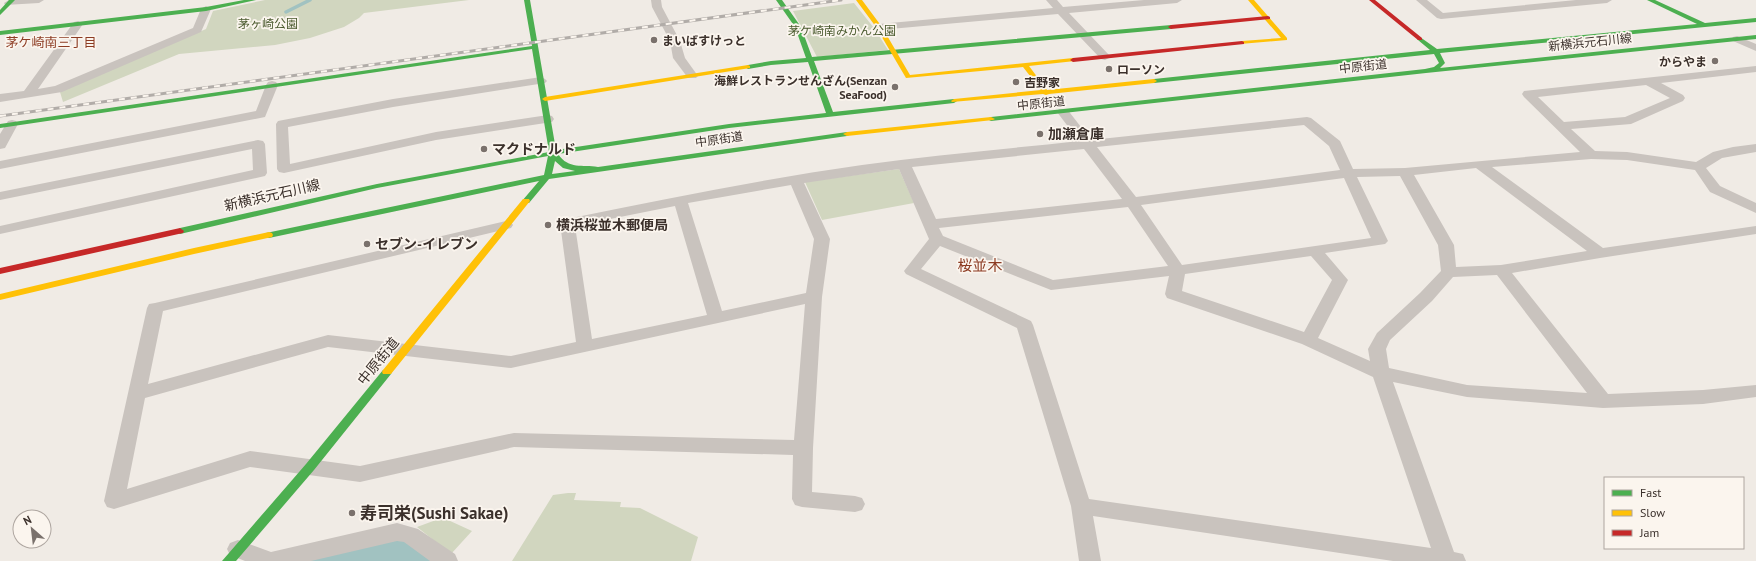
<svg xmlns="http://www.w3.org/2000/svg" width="1756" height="561" viewBox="0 0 1756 561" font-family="'PT Sans','Noto Sans JP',sans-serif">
	<rect width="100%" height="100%" fill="#f0ebe5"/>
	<path fill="#d1d6bf" d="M 265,0 L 469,0 L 364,13 L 359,18 L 344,27 L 310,38 L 275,45 L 179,54 L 63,102 L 60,92 L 206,29 L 213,11 Z
		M 854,3 L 874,28 L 888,50 L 817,57 L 793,11 Z
		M 899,169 L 914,203 L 822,220 L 805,182 Z
		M 568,493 L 576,493 L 574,500 L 621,502 L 620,507 L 640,508 L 698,537 L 691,561 L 512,561 L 553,495 Z
		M 436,520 L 448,520 L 472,531 L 451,554 L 417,527 Z"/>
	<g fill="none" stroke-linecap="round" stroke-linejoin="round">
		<path stroke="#a1c2c1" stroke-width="3.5" d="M 286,12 L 310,0"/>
		<path fill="#a1c2c1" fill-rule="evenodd" d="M 396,529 C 416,536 427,542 436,561 L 305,561 L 311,548 L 336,540 Z"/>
		<path fill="#c9c3be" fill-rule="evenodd" d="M 9,0 L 44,0 L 39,3 L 5,5 L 4,3 Z
			M 651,0 L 661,0 L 662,7 L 680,41 L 685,58 L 698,76 L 696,78 L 688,78 L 673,58 L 670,41 L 652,7 Z
			M 1046,0 L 1057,0 L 1063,7 L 1144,0 L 1182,0 L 1177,3 L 1069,13 L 1109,55 L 1111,57 L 1105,60 L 1101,59 L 1058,14 L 879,30 L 874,27 L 879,24 L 1053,8 Z
			M 1416,0 L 1427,0 L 1443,13 L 1576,0 L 1612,0 L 1607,3 L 1441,19 L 1437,18 Z
			M 206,6 L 211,9 L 201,32 L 62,92 L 0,102 L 0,94 L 24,91 L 74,22 L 78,21 L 83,24 L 38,89 L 55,86 L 193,28 L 201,9 Z
			M 1737,36 L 1756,44 L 1756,51 L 1733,41 L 1732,39 L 1733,37 Z
			M 1756,66 L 1756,72 L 1661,83 L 1683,95 L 1685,98 L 1683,101 L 1631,124 L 1571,129 L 1595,151 L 1627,152 L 1696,162 L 1713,152 L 1733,147 L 1756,144 L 1756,152 L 1722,158 L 1706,168 L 1720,186 L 1756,203 L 1756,213 L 1710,192 L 1695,170 L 1627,160 L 1591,159 L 1492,167 L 1603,248 L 1756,226 L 1756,234 L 1600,258 L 1512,273 L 1608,394 L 1703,390 L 1756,385 L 1756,397 L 1703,404 L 1603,408 L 1467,397 L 1393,382 L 1454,552 L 1463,554 L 1466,561 L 1393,561 L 1093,516 L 1101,561 L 1079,561 L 1071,506 L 1017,328 L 906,274 L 904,271 L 929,239 L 899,169 L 804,183 L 830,239 L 822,297 L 813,448 L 812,492 L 855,496 L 862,498 L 865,504 L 862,510 L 855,512 L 802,507 L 795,505 L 792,499 L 793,455 L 514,447 L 360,482 L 250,467 L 114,509 L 107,507 L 104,501 L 147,308 L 149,304 L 155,303 L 506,221 L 511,222 L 513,225 L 511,228 L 163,311 L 148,384 L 328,335 L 511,356 L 576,342 L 560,223 L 562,220 L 567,219 C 665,199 763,179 862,165 C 934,155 1007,149 1079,141 L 1057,112 L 1059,109 L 1067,109 L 1091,140 L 1307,117 L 1311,118 L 1340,141 L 1353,169 L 1405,168 L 1580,152 L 1524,97 L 1522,94 L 1524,91 ZM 1646,85 L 1670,98 L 1625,117 L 1564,122 L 1538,97 ZM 1304,125 L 1329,146 L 1340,170 L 1136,197 L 1097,147 ZM 1084,149 L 1122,199 L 936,219 L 912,167 ZM 1476,168 L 1587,251 L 1501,265 L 1456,267 L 1454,245 L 1414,175 ZM 1400,176 L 1438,245 L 1441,271 L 1420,293 L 1377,333 L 1368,349 L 1370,361 L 1318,338 L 1348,280 L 1325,253 L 1385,244 L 1388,241 L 1357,177 ZM 1344,178 L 1371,238 L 1182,265 L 1141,205 ZM 791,185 L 814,239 L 806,293 L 722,311 L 688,203 ZM 675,206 L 707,315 L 592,339 L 575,226 ZM 1128,207 L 1168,266 L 1053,280 L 943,236 L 939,228 ZM 940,246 L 1051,290 L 1169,276 L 1165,294 L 1167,298 L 1302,344 L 1373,377 L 1431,548 L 1089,499 L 1033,325 L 1031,321 L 921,269 ZM 1311,256 L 1332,280 L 1304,332 L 1182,291 L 1185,274 ZM 1497,275 L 1587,393 L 1467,385 L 1389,368 L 1386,349 L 1390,340 L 1432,301 L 1453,277 ZM 805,304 L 794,440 L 514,433 L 360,466 L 250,451 L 127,489 L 145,398 L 328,347 L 511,368 Z
			M 541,77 L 545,79 L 547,81 L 545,83 L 393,107 L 288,127 L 290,164 L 436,132 L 548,115 L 552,116 L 554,119 L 552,122 L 436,140 L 284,173 L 279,172 L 277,169 L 276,124 L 278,121 L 393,99 Z
			M 272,81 L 276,82 L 278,85 L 265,117 L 0,169 L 0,161 L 256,111 L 266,85 L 268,82 Z
			M 12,120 L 16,121 L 18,124 L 5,148 L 0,149 L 0,134 L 8,121 Z
			M 258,140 L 263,141 L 265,144 L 267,173 L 265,176 L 0,234 L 0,226 L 253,170 L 252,149 L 0,200 L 0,192 Z
			M 397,523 L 418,529 L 455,554 L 458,561 L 430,561 L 404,542 L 397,541 L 311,561 L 245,561 L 230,555 L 227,549 L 230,543 L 238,540 L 271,552 Z"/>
		<path fill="#4caf50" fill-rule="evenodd" d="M 9,0 L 15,0 L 0,15 L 0,10 Z
			M 244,0 L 256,0 L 206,11 L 0,35 L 0,31 L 206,7 Z
			M 524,0 L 530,0 L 556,150 L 729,124 L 826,113 L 808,62 L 771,65 L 748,69 L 745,67 L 748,65 L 771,61 L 806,58 L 795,27 L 776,0 L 782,0 L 801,27 L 812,57 L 1171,25 L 1174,27 L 1171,29 L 814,61 L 833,112 L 954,99 L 957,101 L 954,103 L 729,128 L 558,154 C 569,170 582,164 598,167 L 847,132 L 851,134 L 847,136 L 549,179 L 529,203 L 526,203 L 522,201 L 539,181 L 269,238 L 266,237 L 265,235 L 266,233 L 544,175 L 548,156 L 377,188 L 180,234 L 176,231 L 180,228 L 377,184 L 549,152 L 532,49 L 0,128 L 0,124 L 532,46 ZM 555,161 L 563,168 L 575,171 L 552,174 Z
			M 1647,0 L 1655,0 L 1705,23 L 1756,18 L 1756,22 L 1440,53 L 1445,63 L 1440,68 L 1756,35 L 1756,39 L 1426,73 L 991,121 L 987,119 L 991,117 L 1425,69 L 1434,67 L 1439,63 L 1434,54 L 1154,83 L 1151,81 L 1154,79 L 1430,50 L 1418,40 L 1417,39 L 1420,37 L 1437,49 L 1697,24 Z
			M 387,369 L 391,370 L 392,372 L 391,374 L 314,470 L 236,561 L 222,561 L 306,464 L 383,370 Z"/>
		<path fill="#ffc107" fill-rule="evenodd" d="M 856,0 L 862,0 L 882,27 L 910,75 L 1073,58 L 1075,59 L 1075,61 L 1029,66 L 1047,90 L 1154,79 L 1157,81 L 1154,83 L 1049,94 L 1046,95 L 1043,94 L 952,102 L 951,101 L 954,99 L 1041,90 L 1023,67 L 906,78 L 876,27 Z
			M 1248,0 L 1254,0 L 1287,38 L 1287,40 L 1240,44 L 1240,42 L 1242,41 L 1281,38 Z
			M 748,65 L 750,66 L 750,68 L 545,101 L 542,99 L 545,97 Z
			M 991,117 L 995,119 L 993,120 L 847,136 L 843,134 L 847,132 Z
			M 523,199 L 529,199 L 530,201 L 391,374 L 383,374 L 382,372 L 383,370 Z
			M 269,232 L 272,233 L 273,235 L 272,237 L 194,254 L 0,300 L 0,294 L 194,248 Z"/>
		<path fill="#c62828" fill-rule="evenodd" d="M 1369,0 L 1375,0 L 1422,38 L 1422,40 L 1418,40 Z
			M 1268,16 L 1270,17 L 1270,19 L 1171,29 L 1168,27 L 1171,25 Z
			M 1242,41 L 1244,42 L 1244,44 L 1073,62 L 1070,60 L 1073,58 Z
			M 180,228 L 184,231 L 183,233 L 0,274 L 0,268 Z"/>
		<defs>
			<path id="rail" d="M 0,116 L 841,0"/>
		</defs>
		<use href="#rail" stroke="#b1aca8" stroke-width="3"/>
		<use href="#rail" stroke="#fbf5ee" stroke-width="2" stroke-dasharray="6" stroke-linecap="butt"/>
	</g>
	<g fill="#7a716c" stroke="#fbf5ee" stroke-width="1.5">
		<circle cx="654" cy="40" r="4"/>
		<circle cx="1715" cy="61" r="4"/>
		<circle cx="1109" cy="69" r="4"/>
		<circle cx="1016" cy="82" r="4"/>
		<circle cx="895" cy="87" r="4"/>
		<circle cx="1040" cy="134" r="4"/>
		<circle cx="484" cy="149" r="4"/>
		<circle cx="548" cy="225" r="4"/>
		<circle cx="367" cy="244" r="4"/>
		<circle cx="352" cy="513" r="4"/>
	</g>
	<g text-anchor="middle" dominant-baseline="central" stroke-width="3.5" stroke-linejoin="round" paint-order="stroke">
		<g font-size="12" fill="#4a5a2e" stroke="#fbf5ee">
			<text x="268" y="23">茅ヶ崎公園</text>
			<text x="842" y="30">茅ケ崎南みかん公園</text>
		</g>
		<g font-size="12" font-weight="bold" fill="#3b302b" stroke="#fbf5ee" text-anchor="start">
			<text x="662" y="40">まいばすけっと</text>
			<text x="1707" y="61" text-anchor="end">からやま</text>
			<text x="1117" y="69">ローソン</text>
			<text x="887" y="80" text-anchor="end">海鮮レストランせんざん(Senzan<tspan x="887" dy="14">SeaFood)</tspan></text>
			<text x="1024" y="82">吉野家</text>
		</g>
		<g font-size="12" fill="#3b302b" stroke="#fbf5ee">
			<text transform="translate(1590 42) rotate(-6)">新横浜元石川線</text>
			<text transform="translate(1363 66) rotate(-6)">中原街道</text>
			<text transform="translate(1041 103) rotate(-6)">中原街道</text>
			<text transform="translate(719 139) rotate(-8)">中原街道</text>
		</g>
		<g font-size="13" fill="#8c3b22" stroke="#fbf5ee">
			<text x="51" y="42">茅ケ崎南三丁目</text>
		</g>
		<g font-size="14" font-weight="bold" fill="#3b302b" stroke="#fbf5ee" text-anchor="start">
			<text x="1048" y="134">加瀬倉庫</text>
			<text x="492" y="149">マクドナルド</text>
			<text x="556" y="225">横浜桜並木郵便局</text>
			<text x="375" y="244">セブン-イレブン</text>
		</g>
		<g font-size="14" fill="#3b302b" stroke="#fbf5ee">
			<text transform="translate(272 195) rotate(-13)">新横浜元石川線</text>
			<text transform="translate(378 361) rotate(-51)">中原街道</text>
		</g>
		<g font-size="15" fill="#8c3b22" stroke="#fbf5ee">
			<text x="980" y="265">桜並木</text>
		</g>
		<g font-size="17" font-weight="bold" fill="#3b302b" stroke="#fbf5ee" text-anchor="start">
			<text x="360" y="513">寿司栄(Sushi Sakae)</text>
		</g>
	</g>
	<rect x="1604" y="477" width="140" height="72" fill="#fbf5ee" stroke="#aea6a0"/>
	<rect x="1612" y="490" width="20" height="6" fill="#4caf50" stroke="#aea6a0"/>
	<text x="1640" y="497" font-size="12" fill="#3b302b">Fast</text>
	<rect x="1612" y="510" width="20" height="6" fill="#ffc107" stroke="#aea6a0"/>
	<text x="1640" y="517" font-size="12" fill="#3b302b">Slow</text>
	<rect x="1612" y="530" width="20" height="6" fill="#c62828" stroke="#aea6a0"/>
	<text x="1640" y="537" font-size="12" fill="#3b302b">Jam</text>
	<g transform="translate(32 529) rotate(332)"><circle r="19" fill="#fbf5ee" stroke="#aea6a0"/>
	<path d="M0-3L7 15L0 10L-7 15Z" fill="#7a716c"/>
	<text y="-6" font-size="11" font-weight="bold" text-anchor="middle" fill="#3b302b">N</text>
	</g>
</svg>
